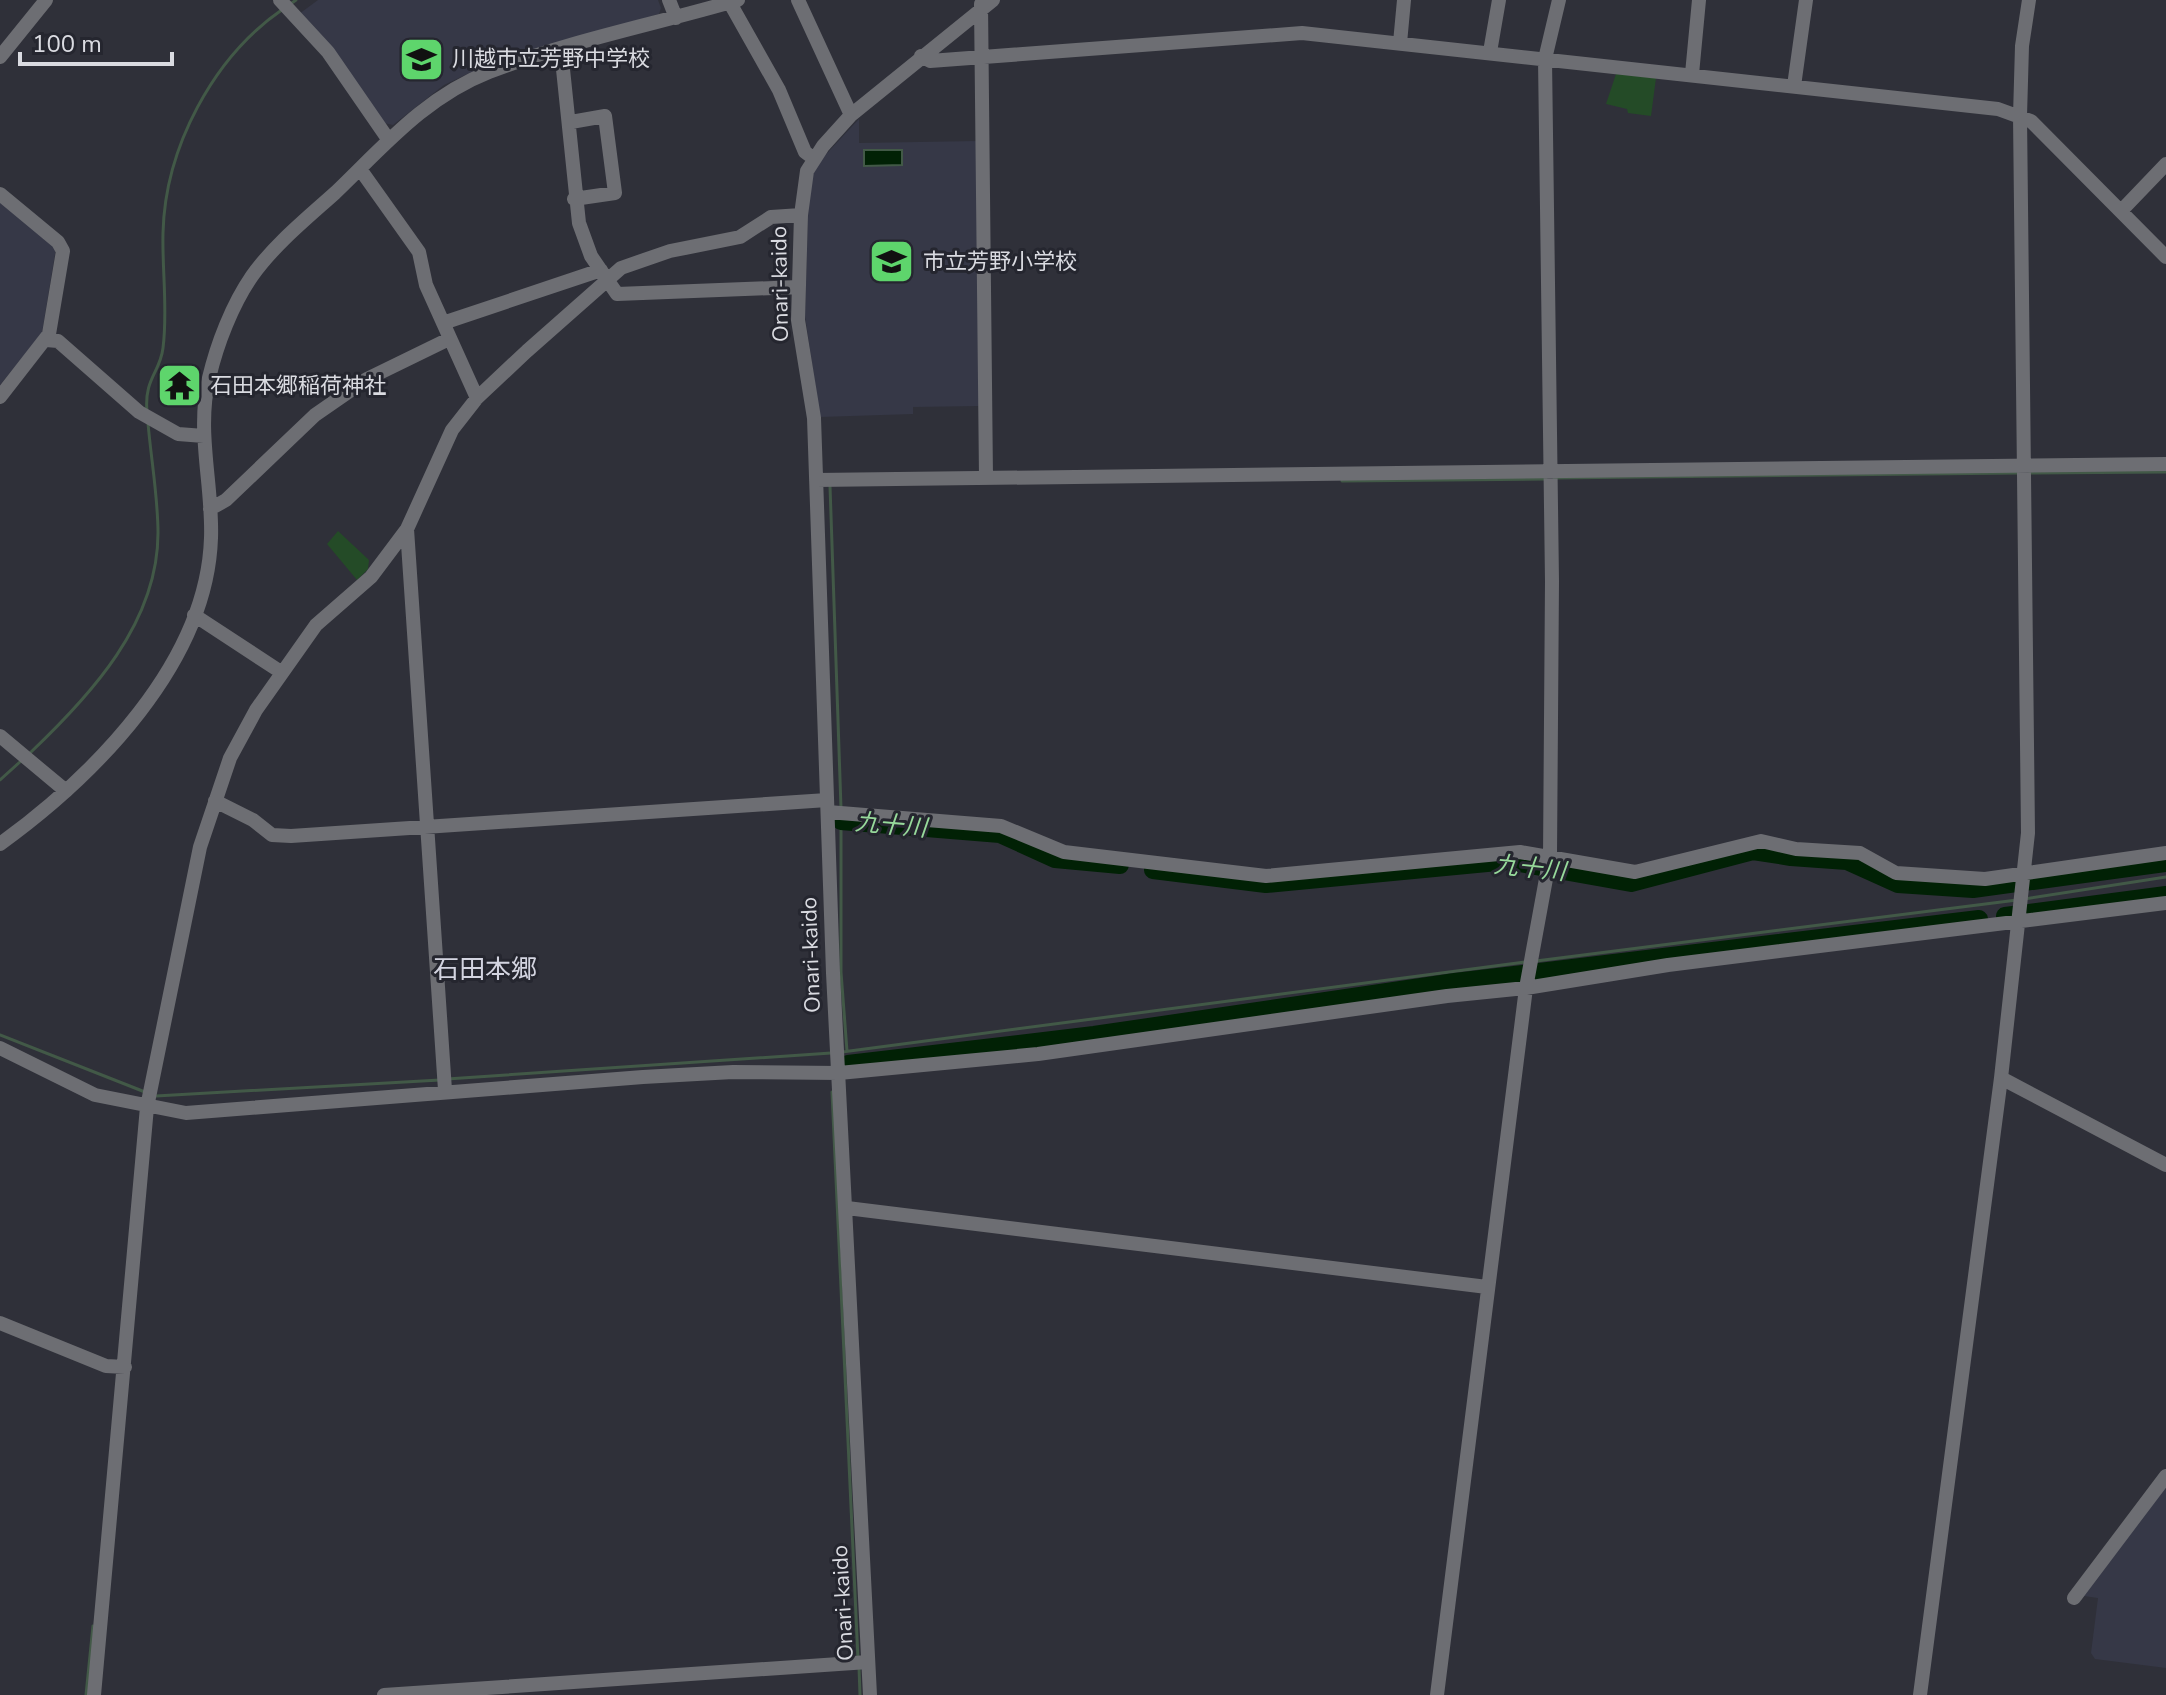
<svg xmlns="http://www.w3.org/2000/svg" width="2166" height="1695" viewBox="0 0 2166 1695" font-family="'Nunito Sans','Noto Sans JP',sans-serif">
	<rect width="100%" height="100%" fill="#2f3039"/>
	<path fill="#363847" d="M 318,0 L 658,0 L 661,8 L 659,14 L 491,63 L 444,85 L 393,125 L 384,123 L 299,14 Z
		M 859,119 L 859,143 L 978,141 L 979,406 L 913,407 L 913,414 L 820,417 L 805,316 L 809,186 L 815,166 Z
		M 0,202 L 56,248 L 42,333 L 0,385 Z
		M 2166,1479 L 2166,1668 L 2095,1659 L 2091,1653 L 2098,1598 L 2084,1596 Z"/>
	<path fill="#244b27" d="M 1616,74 L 1656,78 L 1651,116 L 1628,113 L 1627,109 L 1606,104 Z
		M 338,531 L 369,560 L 368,569 L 357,580 L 327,544 Z"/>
	<path fill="#012105" stroke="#425947" stroke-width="2" d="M 864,150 L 902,150 L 902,165 L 864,166 Z"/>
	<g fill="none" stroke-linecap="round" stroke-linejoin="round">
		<path stroke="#425947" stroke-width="3" d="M 289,5 L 296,0
			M 147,412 C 144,378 160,373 163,348 C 168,311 162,270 163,233 C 165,148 213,57 283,9
			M 2030,473 L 2166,472
			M 1554,478 L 2018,473
			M 1342,481 L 1546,479
			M 830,486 L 841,808
			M 30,753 C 90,696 158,623 158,533 C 158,497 151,459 148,423
			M 0,780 L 21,761
			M 841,820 L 841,972 L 847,1051
			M 2024,899 L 2166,877
			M 1536,961 L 2017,900
			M 0,1035 L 145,1092
			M 842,1052 L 1525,962
			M 447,1079 L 831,1053
			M 832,1092 L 858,1659
			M 156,1096 L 440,1080
			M 859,1667 L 860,1695
			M 86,1695 L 93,1626"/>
		<path stroke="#012105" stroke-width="18" d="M 841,821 L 1000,834 L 1055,859 L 1120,865
			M 1153,870 L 1266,884 L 1508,861 L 1631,883 L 1753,851 L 1791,857 L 1847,861 L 1898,884 L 1973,889 L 2166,863
			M 2005,916 L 2166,895
			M 848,1064 L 1094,1035 L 1455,982 L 1979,919"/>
		<path stroke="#6d6e73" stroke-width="14" d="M 280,0 L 328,52 L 388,139
			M 669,0 L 676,18
			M 798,0 L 851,115
			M 730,3 L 779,90 L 805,152 L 813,158
			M 981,4 L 986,478
			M 1400,43 L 1404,0
			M 561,50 L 579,223 L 591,256 L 617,294 L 798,287
			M 1490,52 L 1499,0
			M 921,56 L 930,61 L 1302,33 L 1998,109 L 2031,121 L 2166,257
			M 0,57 L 46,0
			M 1692,74 L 1699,0
			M 1794,86 L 1806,0
			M 571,122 L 605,116 L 615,193 L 574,199
			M 360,169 L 419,252 L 426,285 L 477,398
			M 0,194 L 58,242 L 63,251 L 49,334 L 0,397
			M 2122,210 L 2166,164
			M 443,323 L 601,270
			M 46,340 L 58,341 L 139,412 L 178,434 L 204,436
			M 816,480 L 2166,464
			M 210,509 L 226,500 L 315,415 L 367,379 L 449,339
			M 407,529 L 445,1090
			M 194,615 L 281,672
			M 0,736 L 66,791
			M 215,801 L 253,820 L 272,835 L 291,836 L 827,800
			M 828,812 L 1001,826 L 1064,852 L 1266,876 L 1520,852 L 1635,872 L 1761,841 L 1796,849 L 1860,853 L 1896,873 L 1985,879 L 2166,853
			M 0,844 C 94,776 207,663 211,538 C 213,485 196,432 209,378 C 217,344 232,305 252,276 C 274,245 306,219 335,193 C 383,147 425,97 489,72 C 569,41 656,24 738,0
			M 0,1048 L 95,1095 L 186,1113 L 643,1077 L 733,1072 L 839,1073 L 1038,1054 L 1447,996 L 1526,988 L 1668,965 L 2166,903
			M 2001,1078 L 2166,1165
			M 847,1208 L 1487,1287
			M 0,1323 L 106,1366 L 125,1367
			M 2074,1598 L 2166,1476
			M 94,1695 L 147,1107 L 200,847 L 230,758 L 256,710 L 316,625 L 371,577 L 407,529 L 452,430 L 477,398 L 527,351 L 621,268 L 670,251 L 740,237 L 771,217 L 801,215
			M 384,1695 L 868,1662
			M 870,1695 L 833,973 L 814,418 L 798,320 L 801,215 L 807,171 L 823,146 L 851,115 L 993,0
			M 1437,1695 L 1526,988 L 1550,857 L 1552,581 L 1545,59 L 1559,0
			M 1920,1695 L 2001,1078 L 2028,833 L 2020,116 L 2022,46 L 2029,0"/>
	</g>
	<defs>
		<symbol id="school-square" viewBox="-11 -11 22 22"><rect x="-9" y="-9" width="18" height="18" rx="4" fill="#5ed56c" stroke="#25262f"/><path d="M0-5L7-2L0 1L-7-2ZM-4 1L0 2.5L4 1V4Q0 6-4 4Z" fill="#111"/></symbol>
		<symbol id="temple-square" viewBox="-11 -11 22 22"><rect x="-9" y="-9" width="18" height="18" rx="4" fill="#5ed56c" stroke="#25262f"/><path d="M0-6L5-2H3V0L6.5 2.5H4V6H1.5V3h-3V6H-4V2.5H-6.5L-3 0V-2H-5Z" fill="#111"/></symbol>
	</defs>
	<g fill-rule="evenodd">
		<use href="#school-square" x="396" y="34" width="51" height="51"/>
		<use href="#school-square" x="866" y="236" width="51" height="51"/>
		<use href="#temple-square" x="154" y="360" width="51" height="51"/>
	</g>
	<g text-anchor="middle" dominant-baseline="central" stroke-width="6" stroke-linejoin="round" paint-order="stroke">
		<g font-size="22" fill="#dadbe1" stroke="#25262f" text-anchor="start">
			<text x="452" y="59">川越市立芳野中学校</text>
			<text x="923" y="262">市立芳野小学校</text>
			<text x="210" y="386">石田本郷稲荷神社</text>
		</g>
		<g font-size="22" fill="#dadbe1" stroke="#25262f">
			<text transform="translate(780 284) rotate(-91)">Onari-kaido</text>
			<text transform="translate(811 955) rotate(-92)">Onari-kaido</text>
			<text transform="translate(843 1603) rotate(-93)">Onari-kaido</text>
		</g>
		<g font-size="24" font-style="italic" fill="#97da9b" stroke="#25262f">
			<text transform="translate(891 825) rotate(5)">九十川</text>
			<text transform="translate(1530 868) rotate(6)">九十川</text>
		</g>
		<g font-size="26" fill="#d3d4e0" stroke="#25262f">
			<text x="485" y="969">石田本郷</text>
		</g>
	</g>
	<path d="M20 52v12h152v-12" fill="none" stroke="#dadbe1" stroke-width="4"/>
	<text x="32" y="52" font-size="24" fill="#dadbe1" stroke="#25262f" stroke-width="6" paint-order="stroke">100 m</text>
</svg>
